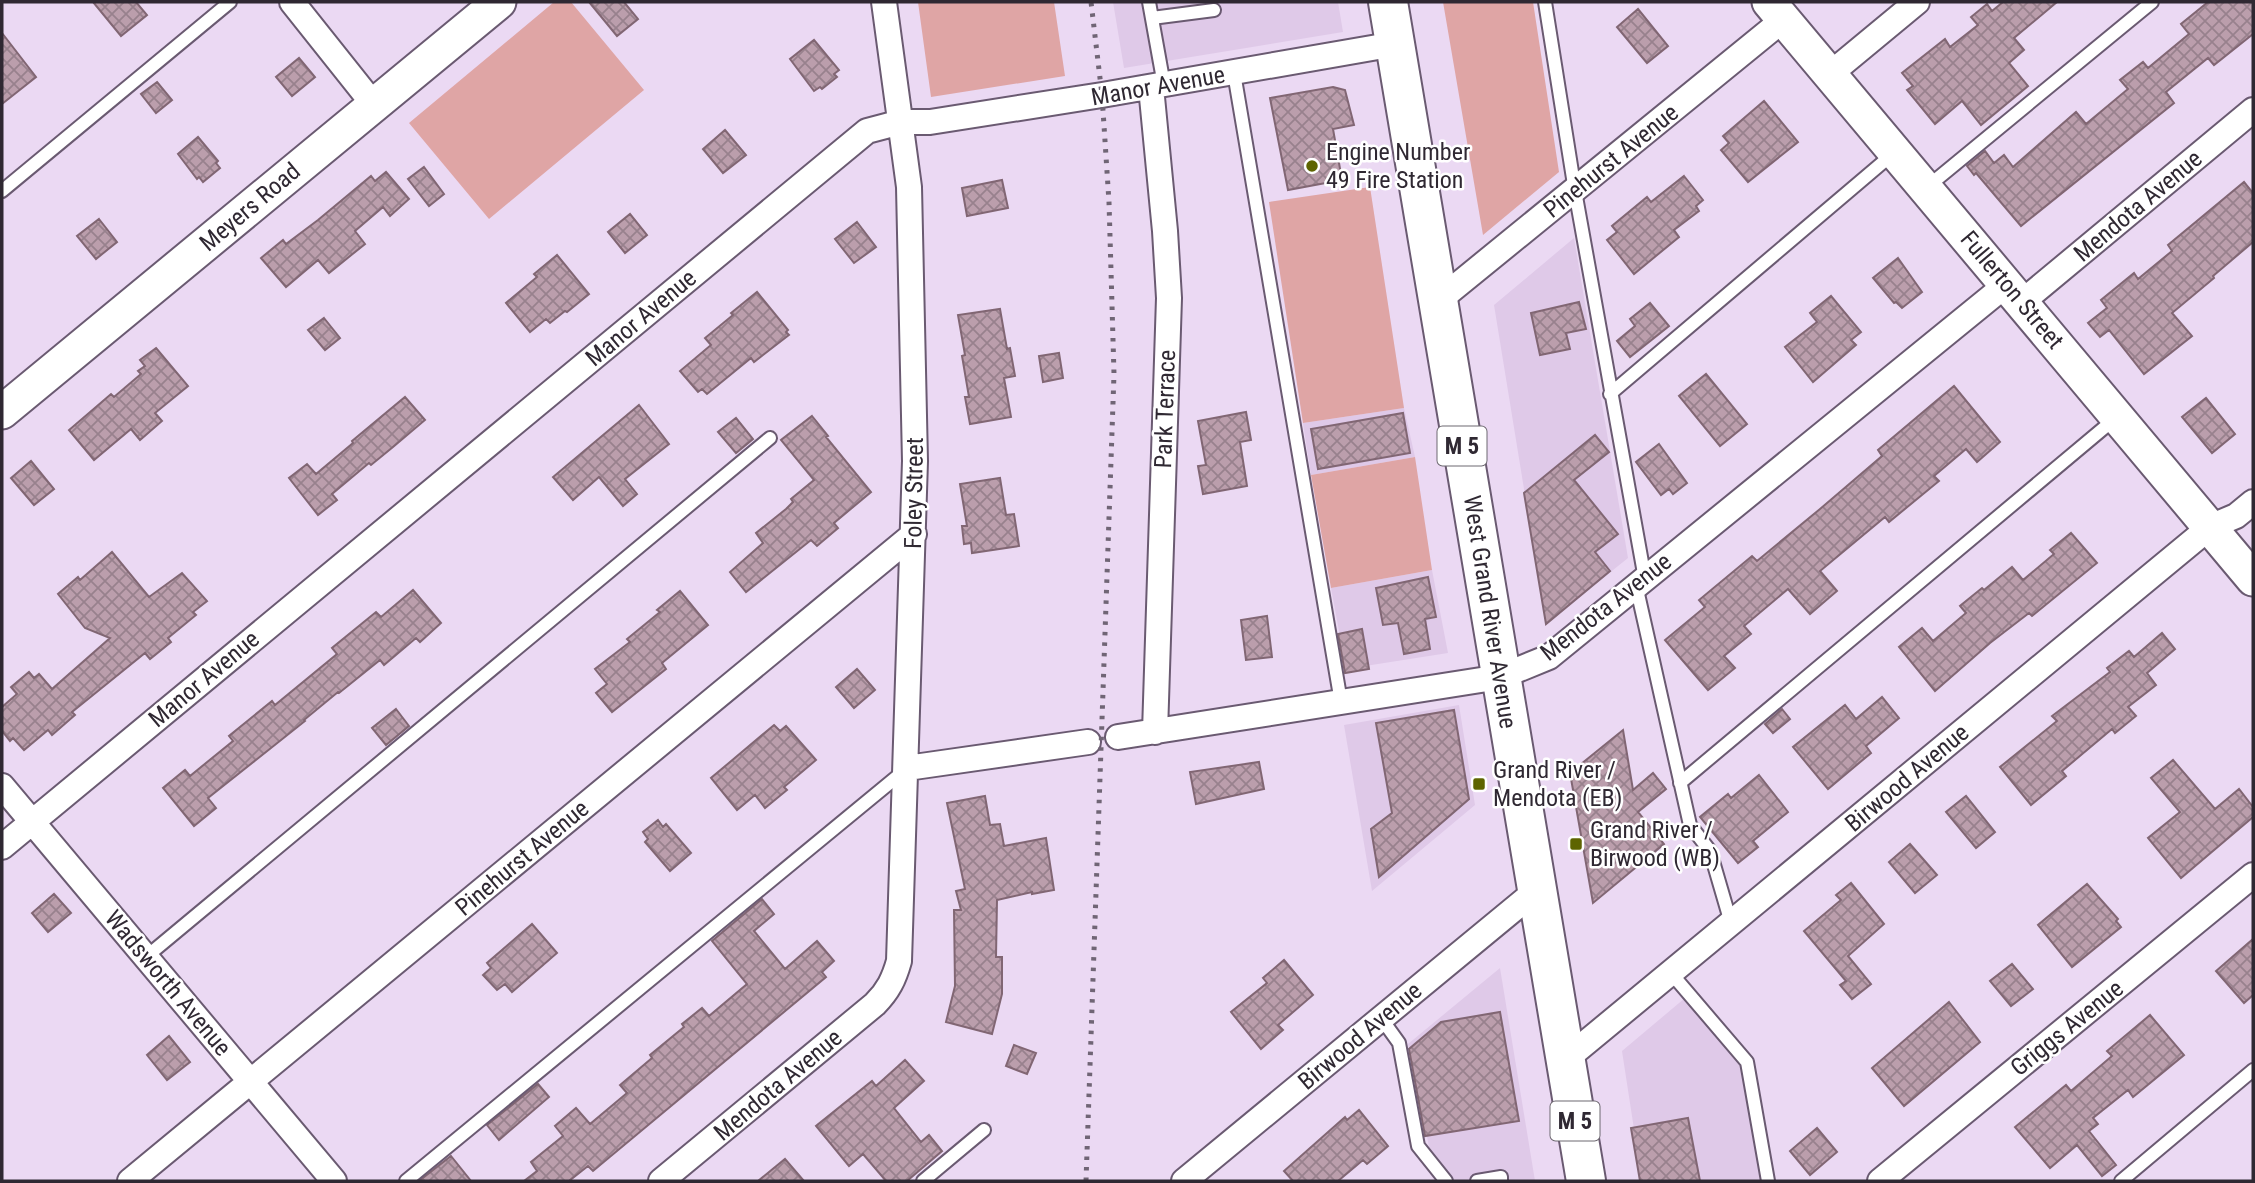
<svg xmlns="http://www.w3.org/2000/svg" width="2255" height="1183" viewBox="0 0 2255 1183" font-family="'Roboto Condensed',sans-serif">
	<defs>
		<pattern id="building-cross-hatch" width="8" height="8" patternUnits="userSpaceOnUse" patternTransform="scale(1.75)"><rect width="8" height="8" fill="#bb9eac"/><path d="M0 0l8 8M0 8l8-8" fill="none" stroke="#98818d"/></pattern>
	</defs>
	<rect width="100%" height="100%" fill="#ebd9f3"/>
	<path fill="#dfc9e8" d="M 1113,2 L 1338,2 L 1343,32 L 1124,68 Z
		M 1574,238 L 1628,558 L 1546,624 L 1494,305 Z
		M 1404,408 L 1415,457 L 1311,475 L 1303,423 Z
		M 1432,570 L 1448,653 L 1346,669 L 1331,588 Z
		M 1459,705 L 1475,805 L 1372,891 L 1344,725 Z
		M 1500,968 L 1535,1181 L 1436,1181 L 1408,1044 Z
		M 1685,998 L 1739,1060 L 1761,1181 L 1642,1181 L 1622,1051 Z"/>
	<path fill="#dfa5a5" d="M 554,2 L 571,2 L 644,90 L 489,219 L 409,123 Z
		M 918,2 L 1054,2 L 1065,76 L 931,97 Z
		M 1443,2 L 1533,2 L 1559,172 L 1483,235 Z
		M 1370,187 L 1404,408 L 1303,423 L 1269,202 Z
		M 1415,457 L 1432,570 L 1331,588 L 1311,475 Z"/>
	<path fill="url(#building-cross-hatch)" stroke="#816673" stroke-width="2" d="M 93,2 L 136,2 L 147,15 L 121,36 Z
		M 589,2 L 624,2 L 638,19 L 617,36 Z
		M 2003,2 L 2057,2 L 2014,38 L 2024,50 L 2009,63 L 2028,86 L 1981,125 L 1962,101 L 1935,124 L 1907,90 L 1913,86 L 1902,73 L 1945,39 L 1950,47 L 1978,25 L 1971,17 L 1987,4 L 1992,11 Z
		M 2208,2 L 2253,2 L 2253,34 L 2214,65 L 2208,58 L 2166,92 L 2174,103 L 2021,226 L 1976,173 L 1974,175 L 1967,166 L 1985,151 L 1994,163 L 2004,155 L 2013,167 L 2076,112 L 2086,124 L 2128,89 L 2120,80 L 2143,62 L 2148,68 L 2189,34 L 2181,24 Z
		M 1638,9 L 1668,46 L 1647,63 L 1617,27 Z
		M 2,33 L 36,77 L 2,104 Z
		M 814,40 L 839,70 L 834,74 L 837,77 L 822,89 L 820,87 L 814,91 L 790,59 Z
		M 299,58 L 315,77 L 292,96 L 276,77 Z
		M 157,82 L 172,100 L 156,113 L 141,94 Z
		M 1333,87 L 1345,90 L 1354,125 L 1333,129 L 1342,180 L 1288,190 L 1270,98 Z
		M 1764,101 L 1798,142 L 1748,182 L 1721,150 L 1729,143 L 1723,136 Z
		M 725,130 L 746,155 L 723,173 L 703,149 Z
		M 198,137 L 218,161 L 216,163 L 220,168 L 203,182 L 199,177 L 197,179 L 178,154 Z
		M 424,167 L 444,194 L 429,206 L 408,179 Z
		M 386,172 L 409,199 L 390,216 L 383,207 L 355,231 L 365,244 L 329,273 L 318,260 L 286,287 L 261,258 L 283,240 L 286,244 L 318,220 L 371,176 L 375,181 Z
		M 1684,176 L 1703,200 L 1696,206 L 1699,211 L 1674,230 L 1679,237 L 1634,274 L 1607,240 L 1617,232 L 1612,226 L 1647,197 L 1651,202 Z
		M 1002,180 L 1008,208 L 967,216 L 962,188 Z
		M 2244,182 L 2253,193 L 2253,242 L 2213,276 L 2214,278 L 2172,313 L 2192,336 L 2144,374 L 2109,330 L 2100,337 L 2088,323 L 2107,308 L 2101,300 L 2134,273 L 2138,279 L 2172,251 L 2168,245 Z
		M 630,214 L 647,235 L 625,253 L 608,232 Z
		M 99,219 L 117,242 L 96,259 L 77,236 Z
		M 857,222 L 876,247 L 854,263 L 835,239 Z
		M 557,255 L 589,294 L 567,312 L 565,311 L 550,323 L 546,319 L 530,332 L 506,303 L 537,277 L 534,274 Z
		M 1898,258 L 1922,292 L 1902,308 L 1896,302 L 1894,303 L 1873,278 Z
		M 757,292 L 788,330 L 786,332 L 789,335 L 754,362 L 751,358 L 707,394 L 702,389 L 698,392 L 680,371 L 711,345 L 705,338 L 733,315 L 731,313 Z
		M 1831,296 L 1861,332 L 1851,340 L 1856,345 L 1813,382 L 1785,347 L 1817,322 L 1810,313 Z
		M 1579,302 L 1586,329 L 1566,333 L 1570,349 L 1540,355 L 1531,313 Z
		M 1650,303 L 1669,326 L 1630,357 L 1617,341 L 1635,326 L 1630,319 Z
		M 1000,309 L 1007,349 L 1010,348 L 1015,376 L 1004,378 L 1011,417 L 970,424 L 965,397 L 969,397 L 962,356 L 965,355 L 958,315 Z
		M 324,318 L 340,338 L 325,350 L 308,330 Z
		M 156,348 L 188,386 L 155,413 L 162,421 L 140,440 L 131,429 L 94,460 L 69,430 L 111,394 L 114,397 L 141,374 L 138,371 L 145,366 L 140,360 Z
		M 1059,353 L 1063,378 L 1043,382 L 1039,356 Z
		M 1706,374 L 1747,424 L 1720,446 L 1679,396 Z
		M 1954,386 L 2000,442 L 1977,462 L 1966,449 L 1934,476 L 1939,481 L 1889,522 L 1885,517 L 1820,571 L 1837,591 L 1810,614 L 1788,589 L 1744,626 L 1751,634 L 1724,656 L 1735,668 L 1708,690 L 1665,640 L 1705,607 L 1699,600 L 1752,556 L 1757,561 L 1820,509 L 1882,456 L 1878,450 Z
		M 405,397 L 425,420 L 393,447 L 371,465 L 369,463 L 332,494 L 337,500 L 318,515 L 289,478 L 307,464 L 316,474 L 353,443 L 352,441 Z
		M 2206,398 L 2235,434 L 2212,453 L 2182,417 Z
		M 639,405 L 669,444 L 625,479 L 637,494 L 623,506 L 599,477 L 573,500 L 553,477 Z
		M 1246,412 L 1251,440 L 1240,442 L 1247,486 L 1203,494 L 1198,466 L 1206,465 L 1198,421 Z
		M 1403,413 L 1410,453 L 1318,469 L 1311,429 Z
		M 812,416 L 828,436 L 826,437 L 871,492 L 834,523 L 838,528 L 817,546 L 811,540 L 746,592 L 730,572 L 763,543 L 756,533 L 786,509 L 793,502 L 791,499 L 814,480 L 781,440 Z
		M 736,418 L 753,439 L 736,453 L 718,432 Z
		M 1595,435 L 1609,452 L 1574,480 L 1618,534 L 1595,552 L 1610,571 L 1546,624 L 1524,493 Z
		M 1659,444 L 1687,483 L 1673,494 L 1669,489 L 1661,495 L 1636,462 Z
		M 31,461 L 54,489 L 34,505 L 11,478 Z
		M 1000,478 L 1006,515 L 1014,514 L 1019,546 L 972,553 L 971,543 L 964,544 L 962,526 L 967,526 L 960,484 Z
		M 2071,533 L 2097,563 L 2032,616 L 2029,613 L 1990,643 L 1935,691 L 1899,647 L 1922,628 L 1933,641 L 1966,613 L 1960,606 L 1982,588 L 1984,590 L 2012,567 L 2023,580 L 2054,554 L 2050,550 Z
		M 112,552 L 149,597 L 182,573 L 207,601 L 193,612 L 196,615 L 168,638 L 171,642 L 150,659 L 145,653 L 72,712 L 75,715 L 52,735 L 48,730 L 24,750 L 13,738 L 10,741 L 2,731 L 2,707 L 17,694 L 11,687 L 29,672 L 34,678 L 39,674 L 52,689 L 110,638 L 85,628 L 58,594 L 78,577 L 80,580 Z
		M 1428,577 L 1436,617 L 1425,619 L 1430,649 L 1404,654 L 1398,623 L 1383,625 L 1376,588 Z
		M 413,590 L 441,623 L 420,642 L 416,638 L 384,665 L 380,660 L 339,693 L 338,692 L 304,720 L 305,721 L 208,798 L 216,808 L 194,826 L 163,788 L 185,770 L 190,776 L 233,741 L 229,736 L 272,701 L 275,705 L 337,654 L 332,648 L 376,612 L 381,617 Z
		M 680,591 L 708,625 L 662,663 L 666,669 L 612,712 L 596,693 L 607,684 L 595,669 L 630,642 L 627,639 L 660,612 L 657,610 Z
		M 1267,616 L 1272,657 L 1246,660 L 1241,620 Z
		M 1362,629 L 1369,669 L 1345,673 L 1338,634 Z
		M 2162,633 L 2175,649 L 2147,673 L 2156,685 L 2128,707 L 2136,716 L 2115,733 L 2112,729 L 2062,771 L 2066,776 L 2031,805 L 2000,767 L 2057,721 L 2052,716 L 2110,672 L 2107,668 L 2129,651 L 2134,657 Z
		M 857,669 L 875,690 L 854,708 L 836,687 Z
		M 1882,697 L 1899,718 L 1866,746 L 1871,753 L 1828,789 L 1793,747 L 1845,705 L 1856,719 Z
		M 396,709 L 409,726 L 386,745 L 372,728 Z
		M 1782,709 L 1790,719 L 1773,733 L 1765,724 Z
		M 1454,710 L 1469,799 L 1379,877 L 1371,829 L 1392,813 L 1376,723 Z
		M 774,725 L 780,731 L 786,726 L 816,760 L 784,787 L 787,790 L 765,808 L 755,795 L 737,810 L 711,778 Z
		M 1623,730 L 1633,790 L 1653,773 L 1666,789 L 1638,812 L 1664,844 L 1593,903 L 1570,773 Z
		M 2173,760 L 2215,809 L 2239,789 L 2253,807 L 2253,817 L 2181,878 L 2148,838 L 2180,812 L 2151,778 Z
		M 1259,762 L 1264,789 L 1196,804 L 1190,772 Z
		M 1759,775 L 1788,812 L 1753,841 L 1758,847 L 1738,863 L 1700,817 L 1728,794 L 1731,798 Z
		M 985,796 L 990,825 L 1000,824 L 1004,846 L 1046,838 L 1054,890 L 1032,894 L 1032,892 L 997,900 L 996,957 L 1002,957 L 1002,994 L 992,1034 L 946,1022 L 955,986 L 954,910 L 961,910 L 956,891 L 965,889 L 947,803 Z
		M 1966,796 L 1995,832 L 1976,848 L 1946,812 Z
		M 658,820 L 663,827 L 666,824 L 691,853 L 670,871 L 645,842 L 648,839 L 643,832 Z
		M 1910,844 L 1937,875 L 1915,893 L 1889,862 Z
		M 1851,883 L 1884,924 L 1848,956 L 1871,984 L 1852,999 L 1840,985 L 1846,981 L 1804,931 L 1841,900 L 1836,895 Z
		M 2087,884 L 2118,919 L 2116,921 L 2121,927 L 2072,967 L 2038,925 Z
		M 54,894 L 71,913 L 48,932 L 32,913 Z
		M 762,899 L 774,914 L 754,931 L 785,969 L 817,941 L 834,961 L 822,972 L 826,977 L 593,1171 L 588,1166 L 569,1181 L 524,1181 L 537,1171 L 531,1162 L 563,1136 L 555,1126 L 576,1108 L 590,1124 L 627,1093 L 620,1085 L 652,1058 L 650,1055 L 684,1027 L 682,1024 L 702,1008 L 709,1016 L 747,984 L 712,941 Z
		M 532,924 L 557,953 L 512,992 L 505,984 L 497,990 L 483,975 L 491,968 L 487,963 Z
		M 2253,939 L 2253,995 L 2244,1003 L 2216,971 Z
		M 1284,960 L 1313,995 L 1278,1025 L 1283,1030 L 1261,1049 L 1231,1012 L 1267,983 L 1263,978 Z
		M 2012,964 L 2033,989 L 2011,1006 L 1990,981 Z
		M 1949,1002 L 1980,1042 L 1904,1106 L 1872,1068 Z
		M 1500,1012 L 1519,1121 L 1425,1136 L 1409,1049 L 1441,1022 Z
		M 2150,1015 L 2184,1055 L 2133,1097 L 2128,1090 L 2093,1118 L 2098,1124 L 2089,1131 L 2116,1165 L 2102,1176 L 2077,1145 L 2050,1168 L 2015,1127 L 2066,1085 L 2071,1091 L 2112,1056 L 2107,1051 Z
		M 169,1036 L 190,1062 L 167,1080 L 147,1055 Z
		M 1014,1045 L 1036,1053 L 1027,1074 L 1006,1066 Z
		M 905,1060 L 924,1081 L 894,1108 L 921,1142 L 929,1135 L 942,1151 L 907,1181 L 886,1181 L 863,1154 L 849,1166 L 816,1126 L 872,1081 L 876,1086 Z
		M 538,1084 L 549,1097 L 499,1140 L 487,1125 Z
		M 1359,1110 L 1388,1146 L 1367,1164 L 1363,1160 L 1338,1181 L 1293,1181 L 1284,1171 L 1345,1117 L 1347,1120 Z
		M 1688,1118 L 1700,1181 L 1640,1181 L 1631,1128 Z
		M 1817,1128 L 1837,1152 L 1810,1175 L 1790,1151 Z
		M 451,1156 L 471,1181 L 419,1181 Z
		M 785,1159 L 804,1181 L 758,1181 Z"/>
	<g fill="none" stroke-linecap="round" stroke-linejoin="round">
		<defs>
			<path id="lane" d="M 1149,2 L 1164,85
				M 1545,2 L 1575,191 L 1645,579
				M 1152,18 L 1214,10
				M 1234,73 L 1341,702
				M 1926,188 L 2152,2
				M 2,191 L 230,2
				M 1610,394 L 1895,152
				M 1636,585 L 1690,825 L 1710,851 L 1731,923
				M 1680,783 L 2117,417
				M 146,957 L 770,438
				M 1671,973 L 1747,1062 L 1768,1181
				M 1381,1018 L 1399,1043 L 1418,1146 L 1446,1181
				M 406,1181 L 904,771
				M 923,1181 L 984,1130
				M 1477,1181 L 1501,1177 L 1501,1181
				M 2121,1181 L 2253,1070"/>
			<path id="street" d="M 292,2 L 374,105
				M 1830,74 L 1917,2
				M 1151,87 L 1165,231 L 1169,298 L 1155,732
				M 1438,301 L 1784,19
				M 2022,302 L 2253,110
				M 1118,737 L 1500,677 L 1549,657 L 2007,284
				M 907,768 L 1088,742
				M 2,786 L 334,1181
				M 2,847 L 867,131 L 901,122 L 930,122 L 1102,95 L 1395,44
				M 1565,1060 L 2210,527 L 2236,516 L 2253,502
				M 130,1181 L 914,534
				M 661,1181 L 875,1004 C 888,991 894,979 899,961 L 915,461 L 909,187 L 884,2
				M 1184,1181 L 1537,890
				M 1880,1181 L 2253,875"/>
			<path id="secondary" d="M 1769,2 L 2253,579
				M 2,412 L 499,2"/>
			<path id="primary" d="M 1388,2 L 1586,1181"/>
		</defs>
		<use href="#lane" stroke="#6a5a71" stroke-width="16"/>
		<use href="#street" stroke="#6a5a71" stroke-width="28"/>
		<use href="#secondary" stroke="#6a5a71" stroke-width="37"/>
		<use href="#primary" stroke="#6a5a71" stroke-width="42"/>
		<use href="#lane" stroke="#fff" stroke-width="12"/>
		<use href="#street" stroke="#fff" stroke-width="24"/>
		<use href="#secondary" stroke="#fff" stroke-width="33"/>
		<use href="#primary" stroke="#fff" stroke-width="38"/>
		<path stroke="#706575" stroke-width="5" stroke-dasharray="3.5 7" stroke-linecap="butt" d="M 1086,1181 L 1114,374 L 1109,202 L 1102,95 L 1091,2"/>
	</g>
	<g fill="#5e6400" stroke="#fff" stroke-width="2.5">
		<circle cx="1312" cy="166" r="7"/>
		<rect x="1472" y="777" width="14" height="14" rx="3.5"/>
		<rect x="1569" y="837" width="14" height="14" rx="3.5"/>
	</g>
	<g text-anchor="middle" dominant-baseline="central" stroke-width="5" stroke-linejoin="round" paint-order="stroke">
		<g fill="#fff" stroke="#6d6870" stroke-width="2">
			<rect x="1437.5" y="426.5" width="49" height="39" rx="5"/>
			<rect x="1550.5" y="1101.5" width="49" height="39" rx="5"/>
		</g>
		<g font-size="23" font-weight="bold" fill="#2f2832">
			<text x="1462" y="446">M 5</text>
			<text x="1575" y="1121">M 5</text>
		</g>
		<g font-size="24" fill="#2f2832" stroke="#fff">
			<text transform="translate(1158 86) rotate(-10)">Manor Avenue</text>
			<text transform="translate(1611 161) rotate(-39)">Pinehurst Avenue</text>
			<text transform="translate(2138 206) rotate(-40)">Mendota Avenue</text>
			<text transform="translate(250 207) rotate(-40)">Meyers Road</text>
			<text transform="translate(2012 290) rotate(50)">Fullerton Street</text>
			<text transform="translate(641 318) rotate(-40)">Manor Avenue</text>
			<text transform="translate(1165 409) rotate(-88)">Park Terrace</text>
			<text transform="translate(914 493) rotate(-89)">Foley Street</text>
			<text transform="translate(1606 607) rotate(-38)">Mendota Avenue</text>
			<text transform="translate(1490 612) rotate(81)">West Grand River Avenue</text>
			<text transform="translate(204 679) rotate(-40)">Manor Avenue</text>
			<text transform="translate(1907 778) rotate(-40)">Birwood Avenue</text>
			<text transform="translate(522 858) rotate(-40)">Pinehurst Avenue</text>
			<text transform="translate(168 983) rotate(50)">Wadsworth Avenue</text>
			<text transform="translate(2067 1028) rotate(-39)">Griggs Avenue</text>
			<text transform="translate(1360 1036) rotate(-40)">Birwood Avenue</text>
			<text transform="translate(778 1085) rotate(-40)">Mendota Avenue</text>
		</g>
		<g font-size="24" fill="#2f2832" stroke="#fff" text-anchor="start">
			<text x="1326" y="152">Engine Number<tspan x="1326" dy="28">49 Fire Station</tspan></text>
			<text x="1493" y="770">Grand River /<tspan x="1493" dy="28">Mendota (EB)</tspan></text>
			<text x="1590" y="830">Grand River /<tspan x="1590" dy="28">Birwood (WB)</tspan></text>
		</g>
	</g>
	<rect width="2255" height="1183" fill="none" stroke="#2f2832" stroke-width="7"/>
</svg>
